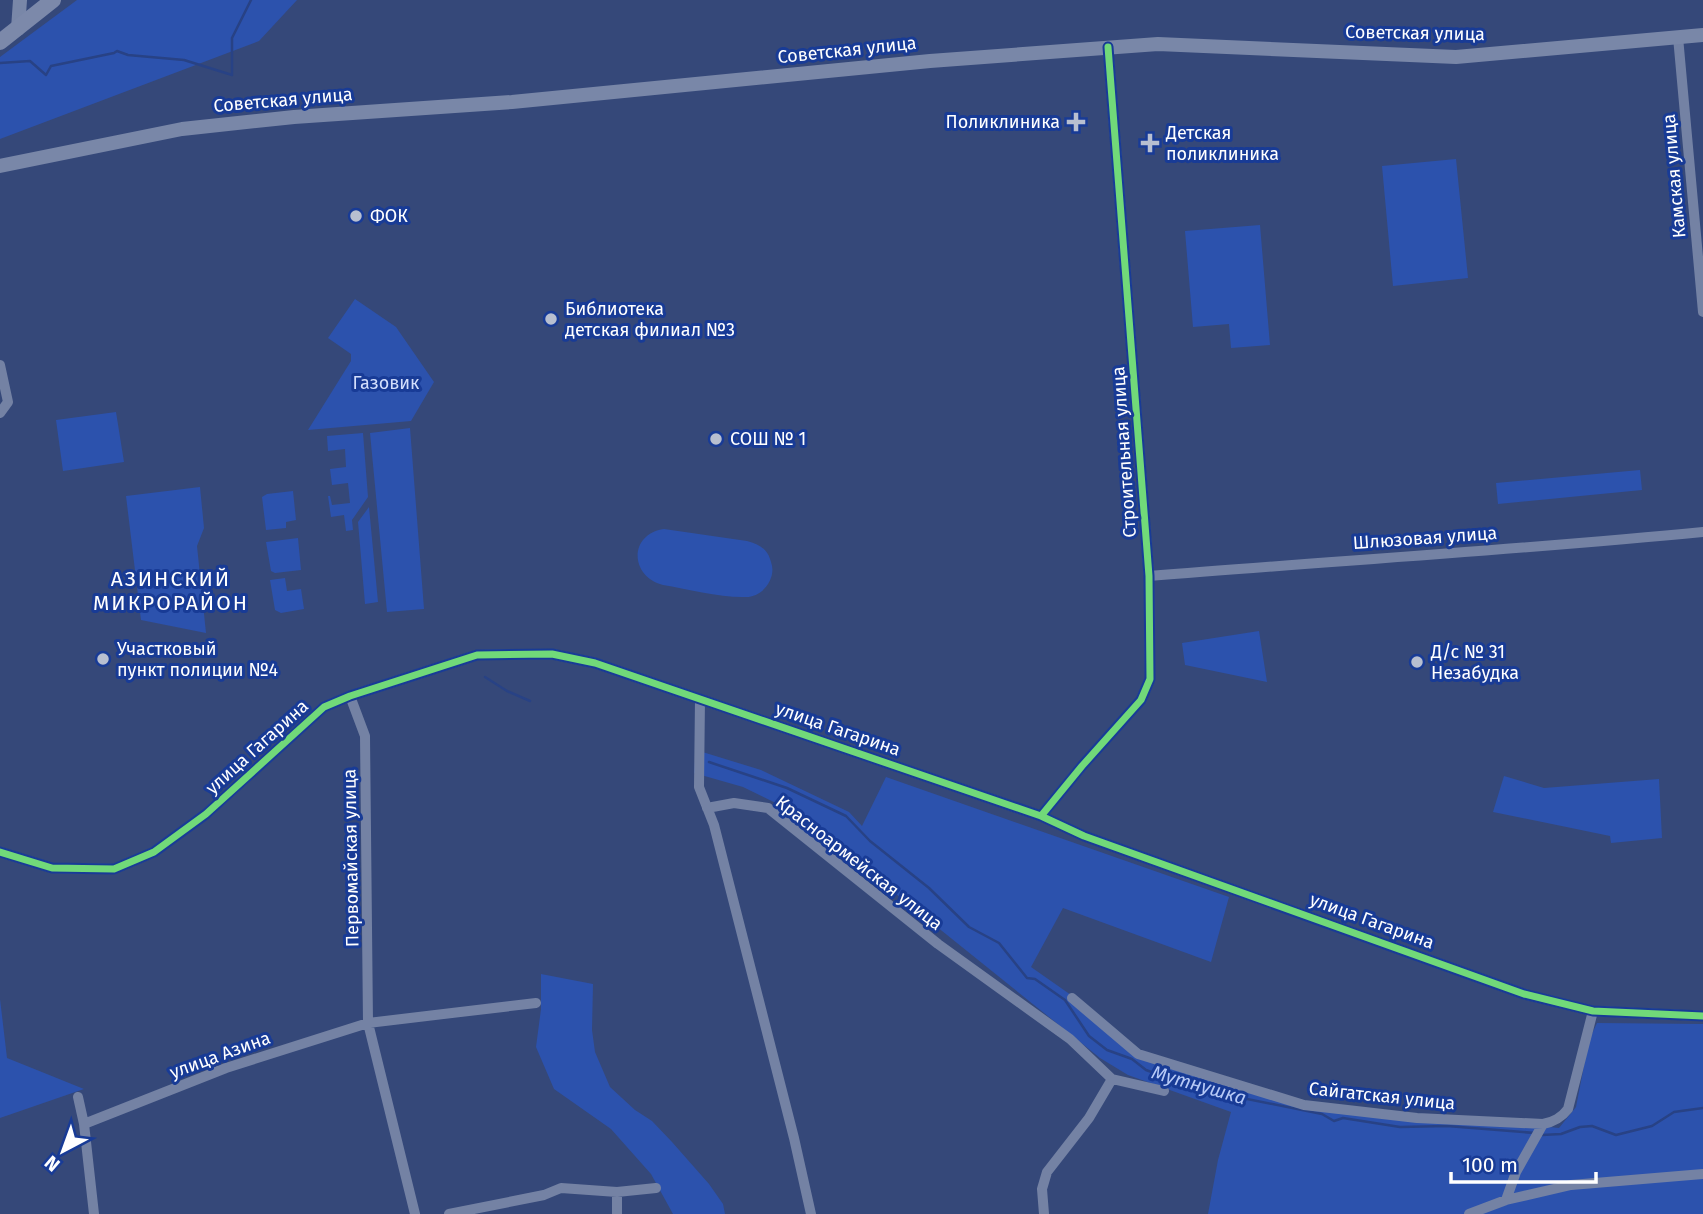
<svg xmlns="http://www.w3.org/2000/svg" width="1703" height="1214" viewBox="0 0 1703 1214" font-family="'Fira Sans',sans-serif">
	<rect width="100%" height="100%" fill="#354879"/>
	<path fill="#2c52ad" d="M 77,0 L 297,0 L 259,41 L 0,139 L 0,57 Z
		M 1456,159 L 1468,278 L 1393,286 L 1382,166 Z
		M 1260,225 L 1270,345 L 1231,348 L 1229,324 L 1193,327 L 1185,231 Z
		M 355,299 L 396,327 L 434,382 L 411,421 L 308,430 L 351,361 L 351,354 L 328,338 Z
		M 116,412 L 124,462 L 63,471 L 56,420 Z
		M 410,428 L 424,609 L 387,612 L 370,433 Z
		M 363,433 L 368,497 L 352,520 L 353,530 L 346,531 L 344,515 L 331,517 L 328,496 L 330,496 L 332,505 L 350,503 L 348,483 L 332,485 L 330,469 L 346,467 L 345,449 L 328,451 L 327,436 Z
		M 1640,470 L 1642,490 L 1498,504 L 1496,483 Z
		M 200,487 L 204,528 L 197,546 L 206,633 L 141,620 L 126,496 Z
		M 293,491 L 296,520 L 286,522 L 286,528 L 266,530 L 262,497 L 267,494 Z
		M 369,507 L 378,602 L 365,604 L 358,522 Z
		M 664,529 L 747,541 C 759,544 768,549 771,562 C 777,578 763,597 746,597 C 722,598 687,589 663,585 C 629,576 629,534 664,529 Z
		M 298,538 L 301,570 L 275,573 L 271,571 L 266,542 Z
		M 285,578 L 287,591 L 301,589 L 304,609 L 281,613 L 275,610 L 270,580 Z
		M 1259,631 L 1267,682 L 1185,665 L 1182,643 Z
		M 696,750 L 761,770 L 849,812 L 862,826 L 886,777 L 1229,897 L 1211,962 L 1063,908 L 1031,967 L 1071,995 L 1137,1057 L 1306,1107 L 1479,1120 L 1559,1128 L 1576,1107 L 1589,1040 L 1597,1023 L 1703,1024 L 1703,1214 L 1208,1214 L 1218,1160 L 1231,1112 L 1128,1075 L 1100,1058 L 794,812 L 743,787 L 694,773 Z
		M 1504,776 L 1544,788 L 1659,779 L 1662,838 L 1611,843 L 1610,836 L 1493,812 Z
		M 541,974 L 593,984 L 592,1030 L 595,1052 L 610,1087 L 635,1110 L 652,1121 L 672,1142 L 709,1184 L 723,1204 L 725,1214 L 673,1214 L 651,1174 L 611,1129 L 554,1089 L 536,1047 L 541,1009 Z
		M 0,999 L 7,1058 L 84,1089 L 0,1118 Z"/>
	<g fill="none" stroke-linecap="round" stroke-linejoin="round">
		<path stroke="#284285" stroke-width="2.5" d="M 0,63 L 30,61 L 46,75 L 51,66 L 114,53 L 117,51 L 128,55 L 184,60 L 232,75 L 232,38 L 251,0
			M 485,677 L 507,691 L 530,701
			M 709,762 L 787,788 L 846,816 L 870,841 L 929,888 L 969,927 L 999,943 L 1027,978 L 1035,979 L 1065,1000 L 1089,1036 L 1107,1050 L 1132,1059 L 1146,1070 L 1202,1090 L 1322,1114 L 1334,1121 L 1343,1118 L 1400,1127 L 1447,1126 L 1535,1133
			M 1542,1135 L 1561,1134 L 1580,1127 L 1592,1126 L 1616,1135 L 1652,1126 L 1674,1112 L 1703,1108"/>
		<path stroke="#7482a4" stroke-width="10" d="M 1678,37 L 1703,312
			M 0,365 L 8,402 L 0,413
			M 1149,576 C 1334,561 1519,550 1703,532
			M 350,696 L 365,736 L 368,1023 L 415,1214
			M 700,699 L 699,787 L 714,825 L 794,1138 L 811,1214
			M 707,808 L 734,803 L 768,808 L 938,944 L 1070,1039 L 1112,1079 L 1164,1091
			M 1041,816 L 1082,766 L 1141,700 L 1150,679 L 1149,576 L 1108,47
			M 0,852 L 52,868 L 114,869 L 154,852 L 206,814 L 324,707 L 350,696 L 477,655 L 552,654 L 595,663 L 1041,816 L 1084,836 L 1524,994 L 1593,1011 L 1703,1016
			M 1072,998 L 1138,1054 L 1304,1105 L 1417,1118 L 1543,1124 C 1554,1122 1561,1118 1568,1109 L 1593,1011
			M 78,1097 L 84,1124 L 94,1214
			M 84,1124 L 226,1068 L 368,1023 L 536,1003
			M 617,1192 L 617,1214
			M 1506,1200 L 1516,1172 L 1543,1124
			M 449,1214 L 544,1195 L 561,1188 L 617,1192 L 656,1188
			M 1044,1214 L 1042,1189 L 1047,1172 L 1089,1118 L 1112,1079
			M 1469,1214 L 1506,1200 L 1571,1185 L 1703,1174"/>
		<path stroke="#7987a8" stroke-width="14" d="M 18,29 L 20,0
			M 0,166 L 182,129 L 294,117 L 512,102 L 930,61 L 1158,44 L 1456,57 L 1703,35"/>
		<path stroke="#7c89aa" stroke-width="16" d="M 0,42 L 53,0"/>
		<defs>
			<path id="cycleway" d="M 1041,816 L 1082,766 L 1141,700 L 1150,679 L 1149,576 L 1108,47
				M 0,852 L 52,868 L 114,869 L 154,852 L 206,814 L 324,707 L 350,696 L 477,655 L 552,654 L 595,663 L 1041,816 L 1084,836 L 1524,994 L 1593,1011 L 1703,1016"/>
		</defs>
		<use href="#cycleway" stroke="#183b96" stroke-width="11"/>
		<use href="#cycleway" stroke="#71d979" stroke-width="7"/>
	</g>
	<g fill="#b8bfd0" stroke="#183b96" stroke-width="2.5">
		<path d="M1072.5 111.5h7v7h7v7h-7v7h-7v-7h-7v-7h7z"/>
		<path d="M1146.5 132.5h7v7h7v7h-7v7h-7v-7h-7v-7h7z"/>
		<circle cx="356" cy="216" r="7"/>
		<circle cx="551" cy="319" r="7"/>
		<circle cx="716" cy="439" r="7"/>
		<circle cx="103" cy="659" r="7"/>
		<circle cx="1417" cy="662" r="7"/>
	</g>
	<g text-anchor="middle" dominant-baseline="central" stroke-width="6" stroke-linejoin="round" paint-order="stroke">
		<g font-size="18" fill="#fff" stroke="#183b96">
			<text transform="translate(1415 33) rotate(1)">Советская улица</text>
			<text transform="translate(847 50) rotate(-6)">Советская улица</text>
			<text transform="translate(283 100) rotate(-5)">Советская улица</text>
			<text transform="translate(1674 176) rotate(-95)">Камская улица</text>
			<text transform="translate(1124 452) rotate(-94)">Строительная улица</text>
			<text transform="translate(1425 538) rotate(-4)">Шлюзовая улица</text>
			<text transform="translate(838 729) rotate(19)">улица Гагарина</text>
			<text transform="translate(257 747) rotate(-42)">улица Гагарина</text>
			<text transform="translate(351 858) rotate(-91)">Первомайская улица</text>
			<text transform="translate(859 863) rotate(38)">Красноармейская улица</text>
			<text transform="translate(1372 921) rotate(20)">улица Гагарина</text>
			<text transform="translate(220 1055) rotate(-20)">улица Азина</text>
			<text transform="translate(1382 1096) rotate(6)">Сайгатская улица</text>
		</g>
		<g font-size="18" fill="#fff" stroke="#183b96" text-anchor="start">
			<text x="1060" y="122" text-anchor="end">Поликлиника</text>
			<text x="1166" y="133">Детская<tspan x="1166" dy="21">поликлиника</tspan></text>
			<text x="370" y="216">ФОК</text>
			<text x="565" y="309">Библиотека<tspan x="565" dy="21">детская филиал №3</tspan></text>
			<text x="730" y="439">СОШ № 1</text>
			<text x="117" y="649">Участковый<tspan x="117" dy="21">пункт полиции №4</tspan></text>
			<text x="1431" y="652">Д/с № 31<tspan x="1431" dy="21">Незабудка</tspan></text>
		</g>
		<g font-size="18" fill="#d2defc" stroke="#183b96">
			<text x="386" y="383">Газовик</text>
		</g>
		<g font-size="19" font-style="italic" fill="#b7caf7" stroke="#183b96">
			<text transform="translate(1199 1085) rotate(16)">Мутнушка</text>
		</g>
		<g font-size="21" letter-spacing="2" fill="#fff" stroke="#183b96">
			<text x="171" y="579">АЗИНСКИЙ<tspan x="171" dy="24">МИКРОРАЙОН</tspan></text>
		</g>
	</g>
	<g transform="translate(63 1151) rotate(221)" stroke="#183b96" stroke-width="5" paint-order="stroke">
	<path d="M0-5L12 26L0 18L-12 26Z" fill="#ffffff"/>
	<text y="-10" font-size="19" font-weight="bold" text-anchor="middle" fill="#ffffff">N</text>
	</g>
	<path d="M1451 1172v10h145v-10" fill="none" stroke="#ffffff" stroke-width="3.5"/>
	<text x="1462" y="1172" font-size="21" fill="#ffffff" stroke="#183b96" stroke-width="5" paint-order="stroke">100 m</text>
</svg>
